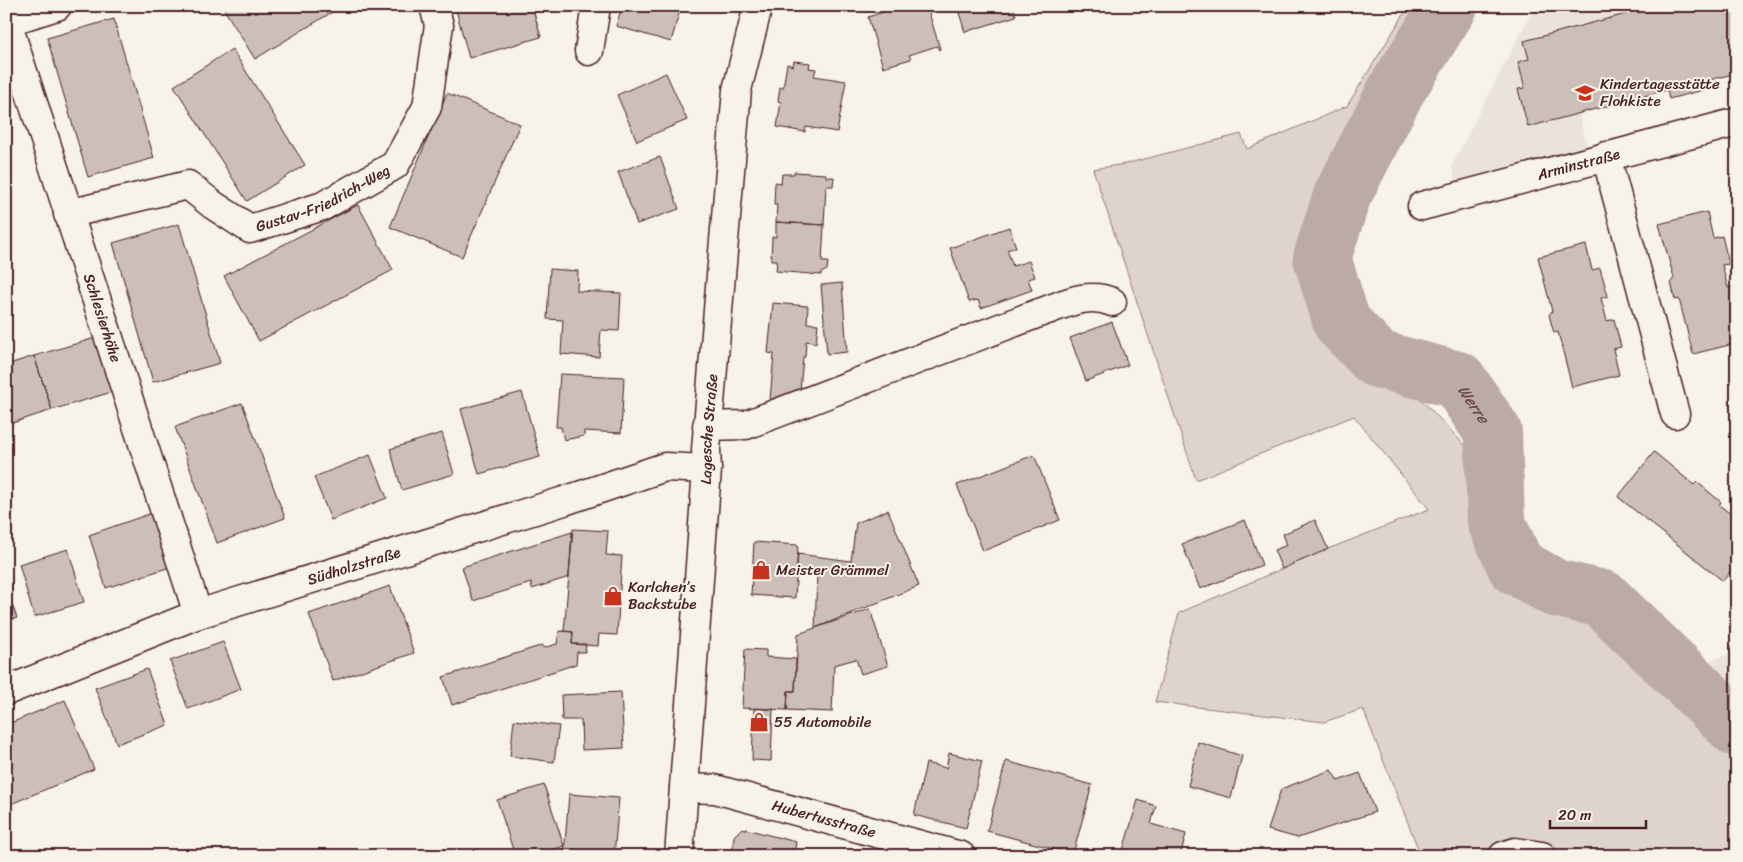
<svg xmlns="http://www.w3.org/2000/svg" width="1743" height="862" viewBox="0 0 1743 862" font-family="Sriracha,sans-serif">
	<rect width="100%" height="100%" fill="#f7f3e8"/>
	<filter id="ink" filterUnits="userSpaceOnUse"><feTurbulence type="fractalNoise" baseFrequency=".02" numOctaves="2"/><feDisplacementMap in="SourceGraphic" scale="10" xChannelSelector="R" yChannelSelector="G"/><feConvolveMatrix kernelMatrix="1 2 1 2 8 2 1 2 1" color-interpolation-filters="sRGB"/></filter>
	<g filter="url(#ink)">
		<path fill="#eae3da" d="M 1538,6 L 1623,6 L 1643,97 L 1579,114 L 1589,155 L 1457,189 L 1452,165 L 1530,15 Z
			M 1737,652 L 1737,703 L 1705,662 Z"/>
		<path fill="#ded4cc" stroke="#947a7c" d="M 1409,6 L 1429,6 L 1326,191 L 1308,256 L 1317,319 L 1329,346 L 1415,393 L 1475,456 L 1488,531 L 1516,582 L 1550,600 L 1597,608 L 1734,748 L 1737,753 L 1737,856 L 1562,856 L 1543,843 L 1519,842 L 1472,856 L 1421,856 L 1363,709 L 1324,722 L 1155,702 L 1179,613 L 1328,549 L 1429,509 L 1354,416 L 1196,480 L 1093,169 L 1125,164 L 1241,134 L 1247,149 L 1347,106 Z"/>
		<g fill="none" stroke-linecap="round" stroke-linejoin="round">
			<path stroke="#bcaaa7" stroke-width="58" id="s1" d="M 1449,6 L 1397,89 L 1342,196 L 1322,258 L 1342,323 L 1377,359 L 1458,380 L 1493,432 L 1496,521 L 1516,566 L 1555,588 L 1603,599 L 1737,728"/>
		</g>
		<path fill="#ccbfb9" stroke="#4a1f2b" d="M 222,6 L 342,6 L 255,59 Z
			M 455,6 L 532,6 L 541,37 L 469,58 Z
			M 622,6 L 681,6 L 671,42 L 616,26 Z
			M 902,6 L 927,6 L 940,49 L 939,50 L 937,46 L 909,55 L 911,59 L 883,67 L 868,17 Z
			M 957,6 L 1013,6 L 1016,16 L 965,32 Z
			M 1636,6 L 1737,6 L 1737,73 L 1705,81 L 1707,89 L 1669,99 L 1667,90 L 1528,127 L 1518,89 L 1525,88 L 1518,62 L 1529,59 L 1524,41 L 1637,11 Z
			M 114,19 L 154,158 L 88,177 L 47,38 Z
			M 232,49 L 305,165 L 247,201 L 174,86 Z
			M 794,61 L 810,63 L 809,68 L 816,69 L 814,76 L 846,81 L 837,132 L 806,127 L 805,132 L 777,127 L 781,102 L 778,101 L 780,87 L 783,88 L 787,64 L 793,66 Z
			M 666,73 L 687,120 L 637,141 L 617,95 Z
			M 447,93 L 520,124 L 462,257 L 390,227 Z
			M 660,157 L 679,209 L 637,224 L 618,172 Z
			M 794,172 L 826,174 L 826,177 L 834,177 L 833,186 L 826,186 L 824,225 L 776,222 L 777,205 L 774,205 L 775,182 L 781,183 L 782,174 L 794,174 Z
			M 358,205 L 393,270 L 259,341 L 224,276 Z
			M 1707,212 L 1713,238 L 1722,236 L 1729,264 L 1722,265 L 1728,288 L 1735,286 L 1737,294 L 1737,316 L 1734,316 L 1737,327 L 1737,343 L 1693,354 L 1679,299 L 1675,300 L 1671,282 L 1674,278 L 1659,224 Z
			M 776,222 L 824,225 L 822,262 L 828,262 L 827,270 L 821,273 L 821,275 L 776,271 L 777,260 L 771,260 L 772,237 L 776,237 Z
			M 179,224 L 220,363 L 153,382 L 113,243 Z
			M 1009,227 L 1016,247 L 1007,250 L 1013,266 L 1029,261 L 1035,277 L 1028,279 L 1032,290 L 981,308 L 978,300 L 969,302 L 950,248 Z
			M 1586,245 L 1592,270 L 1600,268 L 1608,296 L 1601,298 L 1607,321 L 1614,319 L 1621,347 L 1613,349 L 1619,375 L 1572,387 L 1558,332 L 1554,333 L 1549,315 L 1552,311 L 1538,257 Z
			M 550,269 L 578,271 L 577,291 L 621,293 L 619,331 L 601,330 L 599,357 L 561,354 L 563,320 L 547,319 Z
			M 842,283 L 847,352 L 827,354 L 821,285 Z
			M 773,303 L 808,306 L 807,323 L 818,324 L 816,343 L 806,341 L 805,357 L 803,357 L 800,391 L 773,400 L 770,400 L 774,354 L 768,353 Z
			M 1112,322 L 1128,365 L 1086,381 L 1070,338 Z
			M 99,337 L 115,391 L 52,410 L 34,356 Z
			M 34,356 L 52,410 L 6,425 L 6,365 Z
			M 560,374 L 624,377 L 621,433 L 584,431 L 584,436 L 564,440 L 561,427 L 556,427 Z
			M 522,392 L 540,457 L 479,474 L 461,409 Z
			M 242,403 L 285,518 L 217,543 L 175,427 Z
			M 442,433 L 454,474 L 402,490 L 390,449 Z
			M 1654,452 L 1694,485 L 1697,482 L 1721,502 L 1719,505 L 1737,519 L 1737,563 L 1723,581 L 1618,497 Z
			M 370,455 L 387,498 L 331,520 L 314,477 Z
			M 1034,455 L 1060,520 L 983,551 L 957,485 Z
			M 888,510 L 919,586 L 815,628 L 817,573 L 796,576 L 798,554 L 851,561 L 856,523 Z
			M 152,513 L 170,567 L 106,588 L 89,535 Z
			M 1245,520 L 1262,565 L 1200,589 L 1182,544 Z
			M 1315,520 L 1328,549 L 1282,569 L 1274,550 L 1287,545 L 1283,534 Z
			M 573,529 L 608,531 L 606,555 L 622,556 L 617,635 L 599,634 L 598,646 L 572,644 L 573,632 L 564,631 Z
			M 572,532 L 569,577 L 532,589 L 531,583 L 473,601 L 462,567 Z
			M 754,542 L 798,545 L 795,598 L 751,595 Z
			M 68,549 L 84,602 L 34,617 L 19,564 Z
			M 390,586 L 414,653 L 333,681 L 309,614 Z
			M 6,588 L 17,618 L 6,621 Z
			M 870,609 L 888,666 L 861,674 L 856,659 L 834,665 L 832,712 L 787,710 L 788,691 L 795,691 L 798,634 Z
			M 559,631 L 573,632 L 572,644 L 586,644 L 585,652 L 577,652 L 576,664 L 452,705 L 443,677 L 543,645 L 543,648 L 557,644 Z
			M 223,642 L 241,689 L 188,709 L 170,661 Z
			M 745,649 L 766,650 L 766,657 L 796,659 L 795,691 L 788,691 L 787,710 L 742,708 Z
			M 147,669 L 168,725 L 117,744 L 95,688 Z
			M 621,692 L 624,748 L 582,750 L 581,720 L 562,720 L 561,695 Z
			M 65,700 L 94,769 L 6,806 L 6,725 Z
			M 754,708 L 773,709 L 771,761 L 752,760 Z
			M 514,720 L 559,726 L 554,762 L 510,756 Z
			M 1198,742 L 1242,756 L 1231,798 L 1188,786 Z
			M 949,753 L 982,761 L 966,828 L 914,815 L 926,763 L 946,768 Z
			M 1006,761 L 1092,785 L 1073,854 L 987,831 Z
			M 1331,770 L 1338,781 L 1360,773 L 1375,812 L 1298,838 L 1268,830 L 1281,789 Z
			M 544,785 L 564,846 L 533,856 L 515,856 L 497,800 Z
			M 569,794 L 619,798 L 614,856 L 564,855 Z
			M 1138,800 L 1156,806 L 1151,824 L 1186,834 L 1180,856 L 1132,856 L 1133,852 L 1123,850 Z
			M 742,828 L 796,842 L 794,856 L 732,856 L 734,836 Z
			M 478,849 L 480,856 L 460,856 Z"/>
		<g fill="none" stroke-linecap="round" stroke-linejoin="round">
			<defs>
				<g id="minor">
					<path id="s2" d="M 6,19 L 198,614"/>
					<path d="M 6,22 L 57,6"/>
					<path d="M 589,51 L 596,6"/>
					<path d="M 1606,156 L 1675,414"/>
					<path id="s3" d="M 1422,206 L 1737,122"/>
					<path id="s4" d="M 68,214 L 188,185 L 213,205 L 250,229 L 323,206 L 395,165 L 427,107 L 439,25 L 434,6"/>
					<path d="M 707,426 L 746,425 L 1039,313 C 1063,305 1087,291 1112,302"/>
					<path id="s5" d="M 6,691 L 198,614 L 564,501 L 665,467 L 707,469"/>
					<path id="s6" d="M 684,788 L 715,789 L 961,856"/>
					<path id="s7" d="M 679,856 L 707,469 L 706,449 L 737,90 L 758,6"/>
					<path d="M 1503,856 L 1515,852 L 1542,856"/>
				</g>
			</defs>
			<use href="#minor" stroke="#4a1f2b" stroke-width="31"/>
			<use href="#minor" stroke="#f7f3e8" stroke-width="28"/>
		</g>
	</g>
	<defs>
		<symbol id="school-bare" viewBox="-9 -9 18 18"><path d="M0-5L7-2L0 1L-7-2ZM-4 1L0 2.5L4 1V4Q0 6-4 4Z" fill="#c8321e" stroke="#f7f3e8" stroke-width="2.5" paint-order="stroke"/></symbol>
		<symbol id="shop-bare" viewBox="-9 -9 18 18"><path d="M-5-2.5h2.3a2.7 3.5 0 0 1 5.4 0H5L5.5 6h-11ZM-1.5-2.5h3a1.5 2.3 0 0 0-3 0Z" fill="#c8321e" stroke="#f7f3e8" stroke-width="2.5" paint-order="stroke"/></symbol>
	</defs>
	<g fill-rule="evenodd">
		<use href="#school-bare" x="1571" y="79" width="28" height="28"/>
		<use href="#shop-bare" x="747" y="556" width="28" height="28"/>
		<use href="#shop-bare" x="599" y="582" width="28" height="28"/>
		<use href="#shop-bare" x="745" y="708" width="28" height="28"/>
	</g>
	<g text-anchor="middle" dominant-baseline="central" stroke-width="4" stroke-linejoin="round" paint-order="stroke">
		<g font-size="15" fill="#4a1f2b" stroke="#f7f3e8" text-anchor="start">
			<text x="1600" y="84">Kindertagesstätte<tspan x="1600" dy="17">Flohkiste</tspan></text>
			<text x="776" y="570">Meister Grämmel</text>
			<text x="628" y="587">Karlchen’s<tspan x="628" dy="17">Backstube</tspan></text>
			<text x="774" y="722">55 Automobile</text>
		</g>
		<g font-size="15" fill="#4a1f2b" stroke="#f7f3e8">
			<text stroke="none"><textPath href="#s3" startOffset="162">Arminstraße</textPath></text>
			<text stroke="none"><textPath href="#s4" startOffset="279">Gustav-Friedrich-Weg</textPath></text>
			<text stroke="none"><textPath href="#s2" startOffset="314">Schlesierhöhe</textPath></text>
			<text stroke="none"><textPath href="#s7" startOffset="428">Lagesche Straße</textPath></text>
			<text stroke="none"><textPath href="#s5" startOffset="370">Südholzstraße</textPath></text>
			<text stroke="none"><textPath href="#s6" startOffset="144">Hubertusstraße</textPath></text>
		</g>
		<g font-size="16" font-style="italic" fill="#6c4950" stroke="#f7f3e8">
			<text stroke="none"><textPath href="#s1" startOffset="514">Werre</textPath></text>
		</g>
	</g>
	<rect width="1743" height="862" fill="none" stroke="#f7f3e8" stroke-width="25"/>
	<rect x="12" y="12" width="1718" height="837" fill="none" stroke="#4a1f2b" stroke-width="2" filter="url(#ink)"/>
	<path d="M1550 820v8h96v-8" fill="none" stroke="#4a1f2b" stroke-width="2.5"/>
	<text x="1558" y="820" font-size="15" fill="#4a1f2b" stroke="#f7f3e8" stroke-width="4" paint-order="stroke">20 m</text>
</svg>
